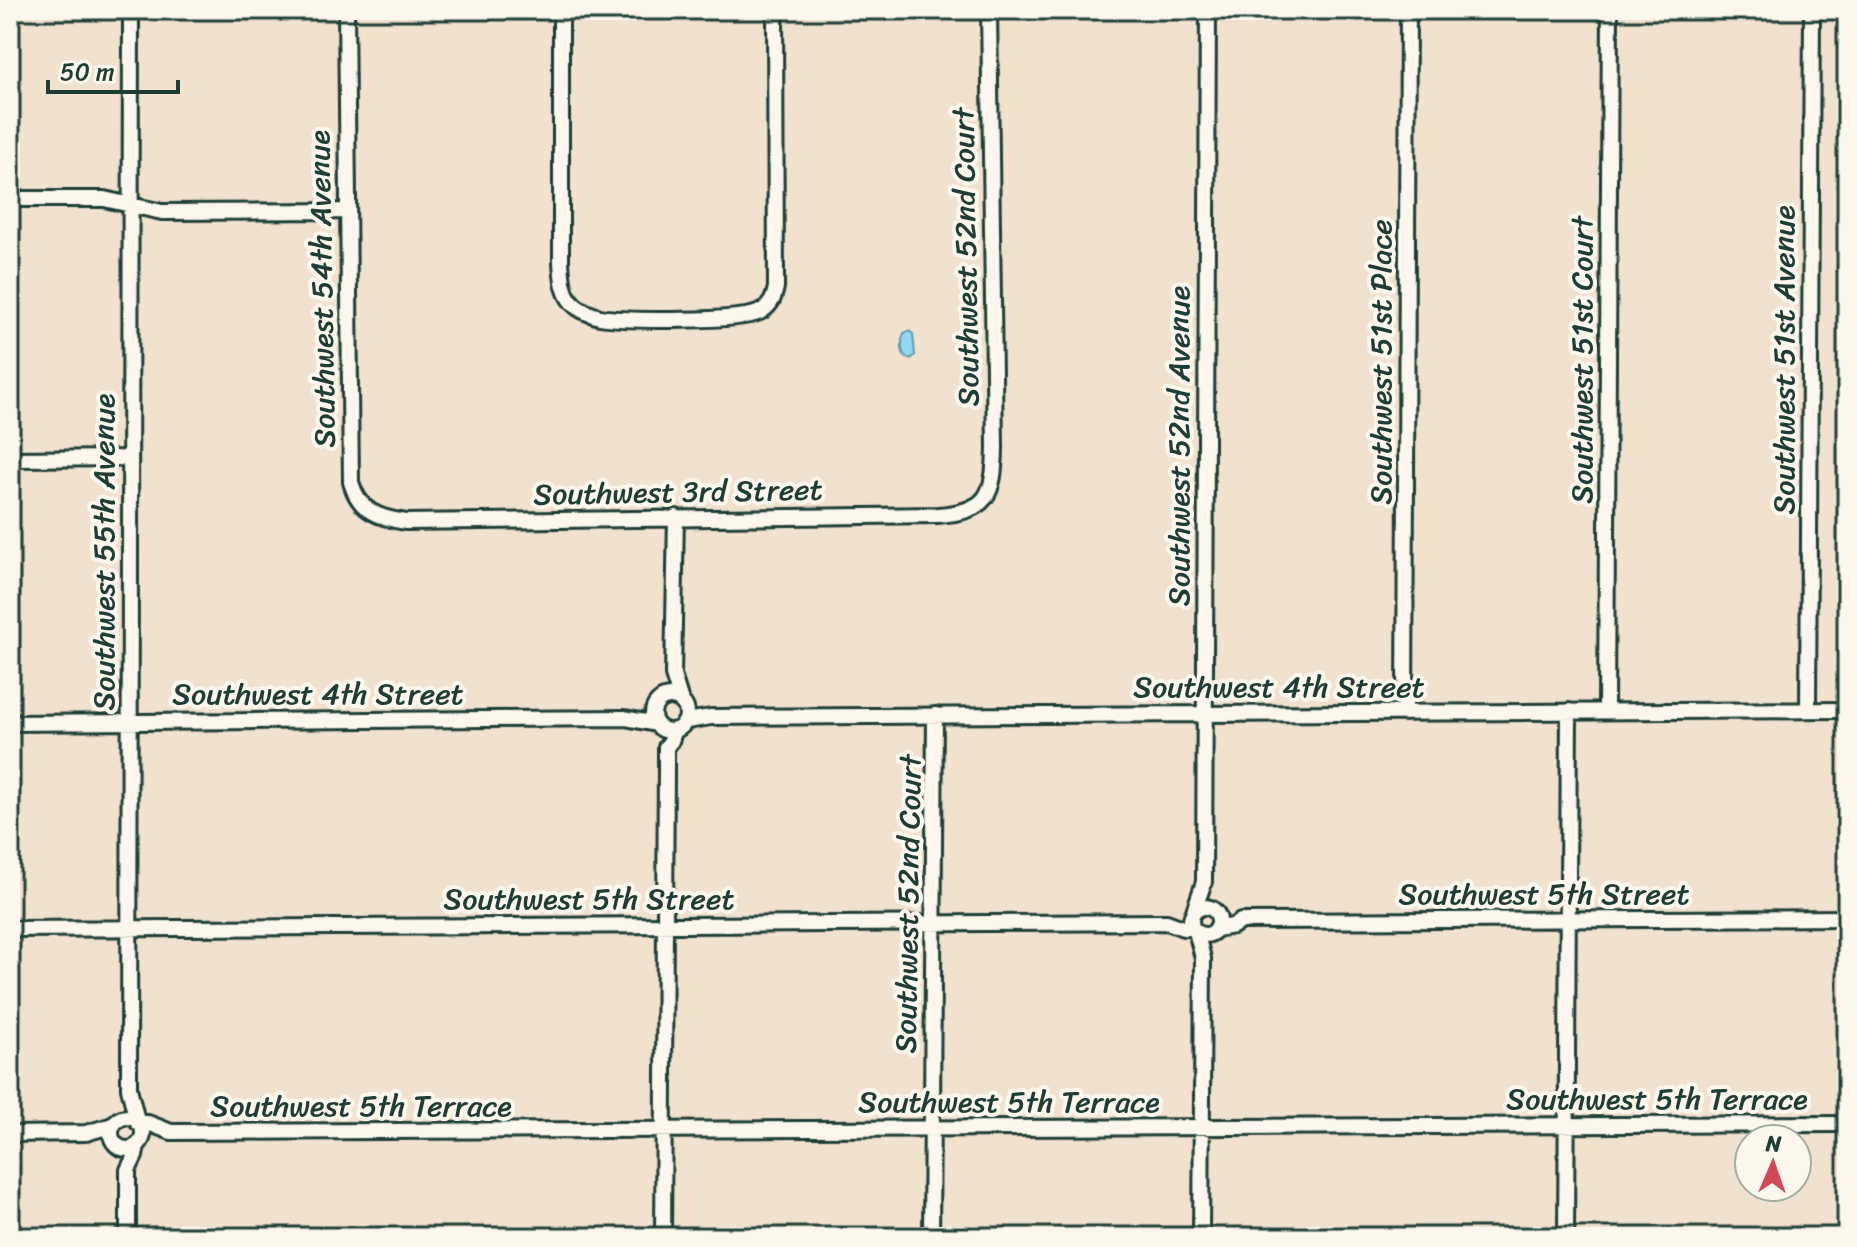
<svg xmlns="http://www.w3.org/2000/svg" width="1857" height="1247" viewBox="0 0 1857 1247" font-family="Sriracha,sans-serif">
	<rect width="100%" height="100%" fill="#f1e1cf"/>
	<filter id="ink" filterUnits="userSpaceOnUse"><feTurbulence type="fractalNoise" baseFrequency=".0125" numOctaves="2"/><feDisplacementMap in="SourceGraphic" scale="16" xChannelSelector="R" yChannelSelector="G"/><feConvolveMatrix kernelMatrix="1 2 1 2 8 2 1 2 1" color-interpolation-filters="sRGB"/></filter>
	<g filter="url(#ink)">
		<path fill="#91d9f3" stroke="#639ba7" stroke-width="2" d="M 909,331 L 913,334 L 915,355 L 911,359 L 905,357 C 901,351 901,340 904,333 Z"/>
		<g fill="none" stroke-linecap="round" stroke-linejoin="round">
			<defs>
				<path id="minor" d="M 131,10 L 129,1088 L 137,1121
					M 346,10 L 351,482 C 359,511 378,518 406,522 L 937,515 C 988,512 994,495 995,448 L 989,10
					M 561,10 L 561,262 C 562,279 563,297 577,307 C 584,312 592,315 600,317 C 624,321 741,322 760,312 C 771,306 774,298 776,287 L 775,10
					M 10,199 L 104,199 L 162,212 L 347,211
					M 10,459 L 130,458
					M 676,517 L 673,675 L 681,701
					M653 714a17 17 0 1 1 34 0a17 17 0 1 1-34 0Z
					M 1808,710 L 1812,10
					M 1606,711 L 1610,10
					M 1405,713 L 1408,10
					M 687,721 L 711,717 L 1847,710
					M 10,723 L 625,718 L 656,724
					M1191 921a14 14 0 1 1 28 0a14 14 0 1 1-28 0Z
					M 1194,911 L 1204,882 L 1208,10
					M 10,929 L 1167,922 L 1183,928 L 1193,928
					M 1216,929 L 1233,926 L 1241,921 L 1847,918
					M 1196,931 L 1203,958 L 1201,1237
					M111 1133a16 16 0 1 1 32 0a16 16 0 1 1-32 0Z
					M 138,1123 L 148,1123 L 171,1132 L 1847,1124
					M 10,1134 L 86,1133 L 113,1125
					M 128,1237 L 128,1170 L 135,1156 L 137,1145
					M 663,1237 L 666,767 L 666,747 L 671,741 L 674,732
					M 931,1237 L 935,715
					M 1566,1237 L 1569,711"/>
			</defs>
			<use href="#minor" stroke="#1f3d34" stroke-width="20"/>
			<use href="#minor" stroke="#fbf7ec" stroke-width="14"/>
		</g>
	</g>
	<g text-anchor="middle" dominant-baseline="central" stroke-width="8" stroke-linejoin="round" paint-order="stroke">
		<g font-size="30" fill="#1f3d34" stroke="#fbf7ec">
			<text transform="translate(966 257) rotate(-91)">Southwest 52nd Court</text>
			<text transform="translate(322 289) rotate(-91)">Southwest 54th Avenue</text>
			<text transform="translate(1582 360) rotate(-90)">Southwest 51st Court</text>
			<text transform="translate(1784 360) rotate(-90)">Southwest 51st Avenue</text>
			<text transform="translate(1381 362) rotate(-90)">Southwest 51st Place</text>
			<text transform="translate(1179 446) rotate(-90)">Southwest 52nd Avenue</text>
			<text transform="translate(678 492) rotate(-1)">Southwest 3rd Street</text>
			<text transform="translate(104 552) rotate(-90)">Southwest 55th Avenue</text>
			<text x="1279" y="687">Southwest 4th Street</text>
			<text x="318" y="694">Southwest 4th Street</text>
			<text x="1544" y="894">Southwest 5th Street</text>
			<text x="589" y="899">Southwest 5th Street</text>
			<text transform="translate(908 904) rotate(-89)">Southwest 52nd Court</text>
			<text x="1657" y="1099">Southwest 5th Terrace</text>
			<text x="1009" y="1102">Southwest 5th Terrace</text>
			<text x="361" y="1106">Southwest 5th Terrace</text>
		</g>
	</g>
	<rect width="1857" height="1247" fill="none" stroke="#fbf7ec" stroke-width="40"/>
	<rect x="20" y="20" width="1817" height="1207" fill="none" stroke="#1f3d34" stroke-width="3" filter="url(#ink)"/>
	<g transform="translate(1773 1163) rotate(2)"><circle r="38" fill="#fbf7ec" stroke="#a3ada2" stroke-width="2"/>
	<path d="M0-6L14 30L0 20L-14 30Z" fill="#d1495b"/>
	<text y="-12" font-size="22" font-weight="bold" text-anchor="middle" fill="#1f3d34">N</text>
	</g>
	<path d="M48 80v12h130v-12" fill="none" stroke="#1f3d34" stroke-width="4"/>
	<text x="60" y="80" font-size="24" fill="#1f3d34" stroke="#fbf7ec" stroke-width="6" paint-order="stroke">50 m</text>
</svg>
